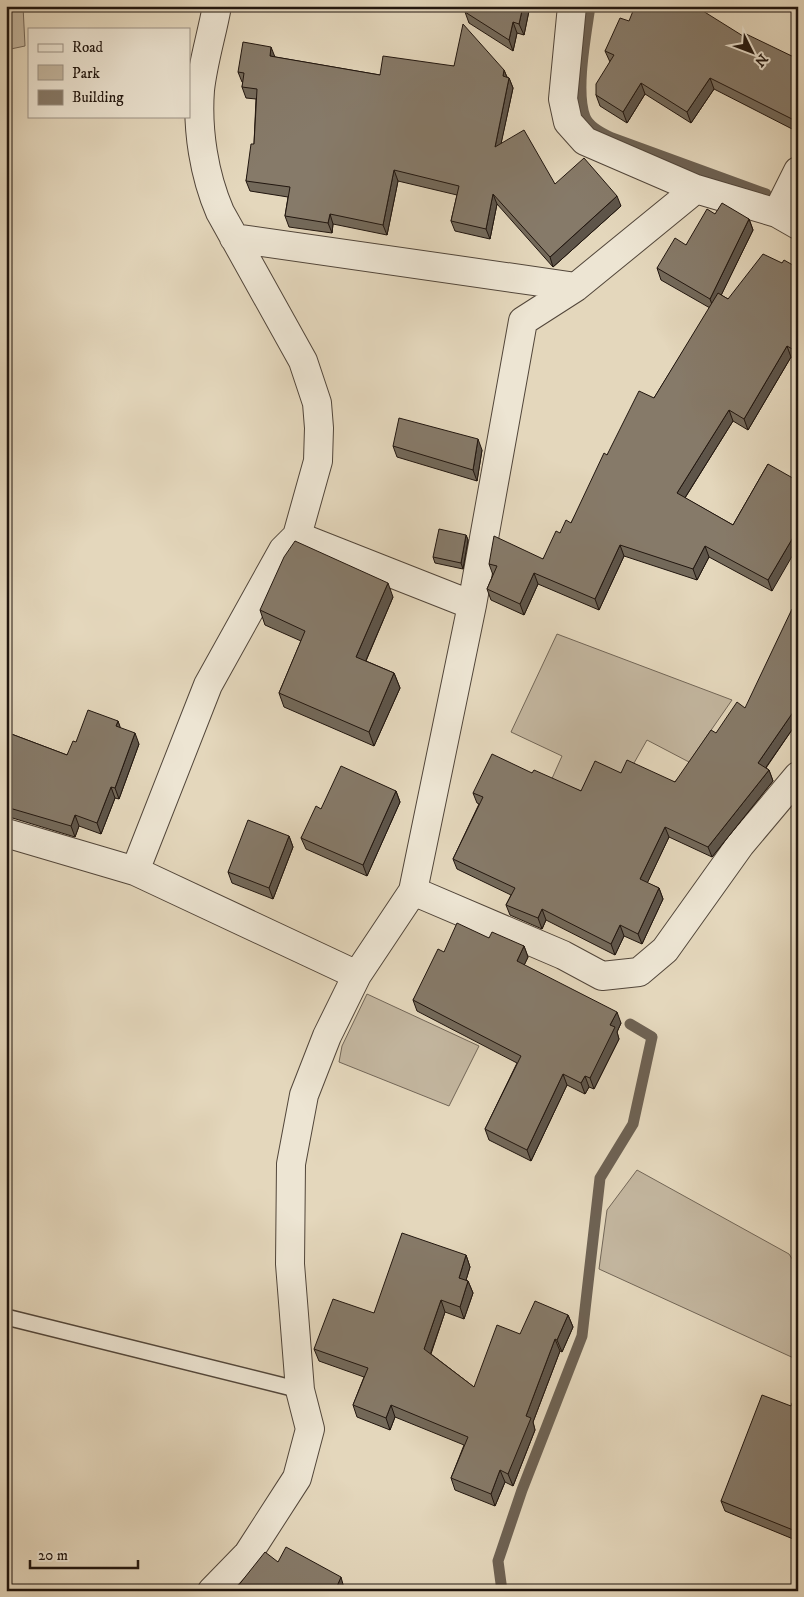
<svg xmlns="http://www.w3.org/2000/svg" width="804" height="1597" viewBox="0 0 804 1597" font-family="'IM FELL DW Pica',serif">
	<rect width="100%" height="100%" fill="#e4d7bc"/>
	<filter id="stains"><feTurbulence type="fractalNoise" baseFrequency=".004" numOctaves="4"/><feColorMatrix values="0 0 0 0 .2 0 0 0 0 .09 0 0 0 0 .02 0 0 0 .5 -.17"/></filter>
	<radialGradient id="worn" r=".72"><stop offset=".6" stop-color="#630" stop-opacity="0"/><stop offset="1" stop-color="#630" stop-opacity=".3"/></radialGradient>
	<path fill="#c3b69f" stroke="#726657" d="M 6,6 L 23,6 L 25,46 L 6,50 Z
		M 557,634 L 732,700 L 689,762 L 647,740 L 634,763 L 619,777 L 585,792 L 550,783 L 562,756 L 511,732 Z
		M 367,994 L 479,1046 L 449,1106 L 339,1062 L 342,1046 Z
		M 637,1170 L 789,1254 L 798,1268 L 798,1360 L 599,1269 L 607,1210 Z"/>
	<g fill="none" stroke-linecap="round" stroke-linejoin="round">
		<path stroke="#6e6253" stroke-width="11" d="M 590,6 C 586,35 575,91 585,117 C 589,127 603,134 612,138 L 766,194
			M 502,1591 L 498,1561 L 522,1490 L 582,1336 L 600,1178 L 633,1124 L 652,1037 L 630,1024"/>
		<defs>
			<path id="lane" d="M 6,1317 L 300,1390"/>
			<path id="street" d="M 572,6 L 563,99 L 568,122 L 585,141 L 696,189 L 777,213 L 798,225
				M 777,213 L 798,171
				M 234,238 L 576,287
				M 297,536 L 472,605
				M 6,833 L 135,871 L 357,975
				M 135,871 L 208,685 L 283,550 L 297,536 L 318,461 L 319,428 L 317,403 L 303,361 L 220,212 C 204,175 197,130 200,90 C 203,62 212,34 217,6
				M 413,891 L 563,955 L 602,976 L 639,972 L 665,950 L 740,845 L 798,776
				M 212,1591 L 248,1554 L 297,1478 L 310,1429 L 300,1390 L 290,1264 L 291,1164 L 304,1095 L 327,1036 L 357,975 L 413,891 L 472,605 L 523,321 L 576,287 L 696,189"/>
		</defs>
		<use href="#lane" stroke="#52463a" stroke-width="18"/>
		<use href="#street" stroke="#52463a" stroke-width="30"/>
		<use href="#lane" stroke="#ede5d3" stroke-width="15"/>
		<use href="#street" stroke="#ede5d3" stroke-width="28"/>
	</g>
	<path fill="#73695a" stroke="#21160f" d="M 466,6 L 530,6 L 524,35 L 517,33 L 513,51 L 469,23 L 465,12 Z
		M 540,6 L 554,6 L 553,9 Z
		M 629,21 L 743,36 L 798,59 L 798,132 L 714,89 L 691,123 L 645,94 L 627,123 L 600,106 L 596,95 L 610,62 L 605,51 Z
		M 275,57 L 380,75 L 454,66 L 504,70 L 507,77 L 509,78 L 513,88 L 501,143 L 555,184 L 621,206 L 553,267 L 497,204 L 490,239 L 455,231 L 451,221 L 457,195 L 398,181 L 387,235 L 333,224 L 332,233 L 289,227 L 285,216 L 288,197 L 250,191 L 246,181 L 254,144 L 256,99 L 246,98 L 242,87 L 243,82 L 242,82 L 238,72 Z
		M 715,214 L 749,219 L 753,230 L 721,295 L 728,299 L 782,263 L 798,268 L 798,361 L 791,357 L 748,430 L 733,421 L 685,498 L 733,525 L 768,464 L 772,591 L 709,557 L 697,580 L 624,556 L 599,610 L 538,584 L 524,615 L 491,600 L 487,589 L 493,575 L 489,564 L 543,559 L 560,533 L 571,523 L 607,455 L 654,398 L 710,308 L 661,280 L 657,268 L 686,245 Z
		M 393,446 L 482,450 L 477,481 L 397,457 Z
		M 466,535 L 468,540 L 463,569 L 435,563 L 433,557 Z
		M 393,597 L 366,661 L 394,673 L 400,688 L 374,746 L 284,707 L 279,693 L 301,641 L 265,625 L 260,610 Z
		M 745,708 L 798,721 L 766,768 L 769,770 L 773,781 L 712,857 L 669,837 L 647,883 L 659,888 L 663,899 L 642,944 L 624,936 L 615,955 L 546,920 L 542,929 L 510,915 L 506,905 L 511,895 L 457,869 L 453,859 L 479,804 L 477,803 L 473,793 L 532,773 L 581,791 L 621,773 L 675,782 L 716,733 Z
		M 118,721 L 120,728 L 139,744 L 119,799 L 115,798 L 101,834 L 79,826 L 75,837 L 6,816 L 6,732 L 67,755 L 76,742 Z
		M 396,791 L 400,802 L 367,876 L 306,849 L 301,838 L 321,809 Z
		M 289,836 L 293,847 L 273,899 L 232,883 L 228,872 Z
		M 489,938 L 524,946 L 528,957 L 524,965 L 621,1023 L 617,1032 L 619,1039 L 594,1089 L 589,1087 L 585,1094 L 567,1085 L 531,1161 L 489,1140 L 485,1129 L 517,1063 L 417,1011 L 413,1000 L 444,952 Z
		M 466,1255 L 470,1267 L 466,1280 L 468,1281 L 473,1293 L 464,1319 L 445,1312 L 431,1354 L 474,1387 L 520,1334 L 568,1315 L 573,1327 L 562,1352 L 560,1351 L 533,1422 L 535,1430 L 513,1486 L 505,1482 L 495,1506 L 455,1490 L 451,1478 L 464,1445 L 395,1417 L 390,1430 L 357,1417 L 353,1405 L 364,1377 L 319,1361 L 314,1349 L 374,1313 Z
		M 798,1389 L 798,1541 L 725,1511 L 721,1501 L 791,1406 Z"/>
	<path fill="#5e554a" stroke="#21160f" d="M 523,6 L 530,6 L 524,35 L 519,24 Z
		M 513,22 L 517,33 L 513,51 L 509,40 Z
		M 271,47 L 275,57 L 270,56 Z
		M 504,70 L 508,80 L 503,76 Z
		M 509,78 L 513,88 L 498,158 L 495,147 Z
		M 710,78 L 714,89 L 691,123 L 687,112 Z
		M 641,83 L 645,94 L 627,123 L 623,112 Z
		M 394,170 L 398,181 L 387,235 L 383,225 Z
		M 493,194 L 497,204 L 490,239 L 486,229 Z
		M 617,196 L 621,206 L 553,267 L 550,257 Z
		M 330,214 L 333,224 L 332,233 L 328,223 Z
		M 749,219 L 753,230 L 714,310 L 710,299 Z
		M 787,346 L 791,357 L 748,430 L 744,419 Z
		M 795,349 L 798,356 L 798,360 L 794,350 Z
		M 729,410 L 733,421 L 681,504 L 677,493 Z
		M 478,439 L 482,450 L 477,481 L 473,470 Z
		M 798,529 L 798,546 L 772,591 L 768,580 Z
		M 466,535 L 468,540 L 463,569 L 461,563 Z
		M 620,545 L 624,556 L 599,610 L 595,599 Z
		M 705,546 L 709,557 L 697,580 L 693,569 Z
		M 534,573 L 538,584 L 524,615 L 520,604 Z
		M 388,583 L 393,597 L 361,672 L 356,657 Z
		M 394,673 L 400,688 L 374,746 L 369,732 Z
		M 798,705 L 798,721 L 762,773 L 758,763 Z
		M 118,721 L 122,732 L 116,726 Z
		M 135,733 L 139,744 L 119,799 L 115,788 Z
		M 769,770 L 773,781 L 712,857 L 708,847 Z
		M 111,787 L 115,798 L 101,834 L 97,823 Z
		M 396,791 L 400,802 L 367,876 L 363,865 Z
		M 75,815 L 79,826 L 75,837 L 71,826 Z
		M 665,827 L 669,837 L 644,890 L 640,879 Z
		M 289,836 L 293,847 L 273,899 L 269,888 Z
		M 659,888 L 663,899 L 642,944 L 638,934 Z
		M 542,909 L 546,920 L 542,929 L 538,918 Z
		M 620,925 L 624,936 L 615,955 L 611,944 Z
		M 524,946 L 528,957 L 521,972 L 517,961 Z
		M 617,1012 L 621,1023 L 617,1032 L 619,1039 L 594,1089 L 590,1078 L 610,1025 Z
		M 563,1074 L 567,1085 L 531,1161 L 527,1150 Z
		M 585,1076 L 589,1087 L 585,1094 L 581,1083 Z
		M 466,1255 L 470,1267 L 463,1290 L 459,1278 Z
		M 468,1281 L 473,1293 L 464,1319 L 460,1307 Z
		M 441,1300 L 445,1312 L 428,1361 L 424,1349 Z
		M 568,1315 L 573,1327 L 562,1352 L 557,1340 Z
		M 555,1339 L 560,1351 L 533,1422 L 535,1430 L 513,1486 L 508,1474 L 526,1416 Z
		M 391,1405 L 395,1417 L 390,1430 L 386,1418 Z
		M 500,1470 L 505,1482 L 495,1506 L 491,1494 Z
		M 341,1577 L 344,1588 L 343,1591 L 335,1591 Z"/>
	<path fill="#867a69" stroke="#21160f" d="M 466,6 L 523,6 L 519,24 L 513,22 L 509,40 L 465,12 Z
		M 635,6 L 695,6 L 743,36 L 744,33 L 798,59 L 798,63 L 795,68 L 798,69 L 798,122 L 710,78 L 687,112 L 641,83 L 623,112 L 596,95 L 596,84 L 614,55 L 605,51 L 620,18 L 629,21 Z
		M 463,24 L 504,70 L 503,76 L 509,78 L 495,147 L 524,130 L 555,184 L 584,158 L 617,196 L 550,257 L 493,194 L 486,229 L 451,221 L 459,186 L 394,170 L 383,225 L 330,214 L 328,223 L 285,216 L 290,187 L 246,181 L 251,144 L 254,144 L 257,89 L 242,87 L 244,73 L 238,72 L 243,42 L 271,47 L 270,56 L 380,75 L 383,56 L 454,66 Z
		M 722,203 L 749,219 L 710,299 L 657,268 L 675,238 L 686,245 L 707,209 L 715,214 Z
		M 763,254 L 782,263 L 784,260 L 798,268 L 798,350 L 795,349 L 794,350 L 787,346 L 744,419 L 729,410 L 677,493 L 733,525 L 768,464 L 798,481 L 798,529 L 768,580 L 705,546 L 693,569 L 620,545 L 595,599 L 534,573 L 520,604 L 487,589 L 497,566 L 489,564 L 494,536 L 543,559 L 556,531 L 560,533 L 566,520 L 571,523 L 604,453 L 607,455 L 639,391 L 654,398 L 718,293 L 728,299 Z
		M 399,418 L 478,439 L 473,470 L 393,446 Z
		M 439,529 L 466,535 L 461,563 L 433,557 Z
		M 295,541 L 388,583 L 356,657 L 394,673 L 369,732 L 279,693 L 305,631 L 260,610 L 284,557 Z
		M 792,609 L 798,612 L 798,705 L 758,763 L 769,770 L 708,847 L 665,827 L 640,879 L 659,888 L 638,934 L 620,925 L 611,944 L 542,909 L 538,918 L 506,905 L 515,888 L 453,859 L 483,797 L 473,793 L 492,754 L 532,773 L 534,770 L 579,790 L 581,791 L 595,761 L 621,773 L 627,760 L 675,782 L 711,730 L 716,733 L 737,702 L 745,708 Z
		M 88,710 L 118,721 L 116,726 L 135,733 L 115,788 L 111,787 L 97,823 L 75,815 L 71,826 L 6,807 L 6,732 L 67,755 L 73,741 L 76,742 Z
		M 341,766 L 396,791 L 363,865 L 301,838 L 316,806 L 321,809 Z
		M 248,820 L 289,836 L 269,888 L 228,872 Z
		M 457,923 L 489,938 L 492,932 L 524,946 L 517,961 L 617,1012 L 610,1025 L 615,1027 L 590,1078 L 585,1076 L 581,1083 L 563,1074 L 527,1150 L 485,1129 L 521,1056 L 413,1000 L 438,949 L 444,952 Z
		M 402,1233 L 466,1255 L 459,1278 L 468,1281 L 460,1307 L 441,1300 L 424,1349 L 474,1387 L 497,1325 L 520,1334 L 535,1301 L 568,1315 L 557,1340 L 555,1339 L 526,1416 L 531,1418 L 508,1474 L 500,1470 L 491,1494 L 451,1478 L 468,1437 L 391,1405 L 386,1418 L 353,1405 L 368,1368 L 314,1349 L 333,1299 L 374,1313 Z
		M 798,1389 L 798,1532 L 721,1501 L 762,1395 L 791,1406 Z
		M 286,1547 L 341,1577 L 335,1591 L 234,1591 L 265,1552 L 278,1562 Z"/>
	<rect width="804" height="1597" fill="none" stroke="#e4d7bc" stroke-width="25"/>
	<rect x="8" y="8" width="789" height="1582" fill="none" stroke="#21160f" stroke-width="2.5"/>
	<rect x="12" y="12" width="779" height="1572" fill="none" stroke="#21160f"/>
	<rect x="28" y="28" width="162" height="90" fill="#ede5d3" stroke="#9b9285"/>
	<rect x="38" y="44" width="25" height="8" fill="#ede5d3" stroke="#9b9285"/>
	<text x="72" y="52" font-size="15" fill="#21160f">Road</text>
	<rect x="38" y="65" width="25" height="15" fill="#c3b69f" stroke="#9b9285"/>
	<text x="72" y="78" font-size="15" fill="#21160f">Park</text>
	<rect x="38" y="90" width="25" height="15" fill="#867a69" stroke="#9b9285"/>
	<text x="72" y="102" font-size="15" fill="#21160f">Building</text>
	<g transform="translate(752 52) rotate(132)" stroke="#ede5d3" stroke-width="4" paint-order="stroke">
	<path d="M0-4L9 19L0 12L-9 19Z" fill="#21160f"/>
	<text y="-8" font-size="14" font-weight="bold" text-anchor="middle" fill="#21160f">N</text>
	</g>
	<path d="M30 1560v8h108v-8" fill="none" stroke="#21160f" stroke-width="2.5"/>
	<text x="38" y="1560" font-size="15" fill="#21160f" stroke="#ede5d3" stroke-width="4" paint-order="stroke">20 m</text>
	<rect width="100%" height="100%" filter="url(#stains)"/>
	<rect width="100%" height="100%" fill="url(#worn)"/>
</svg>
